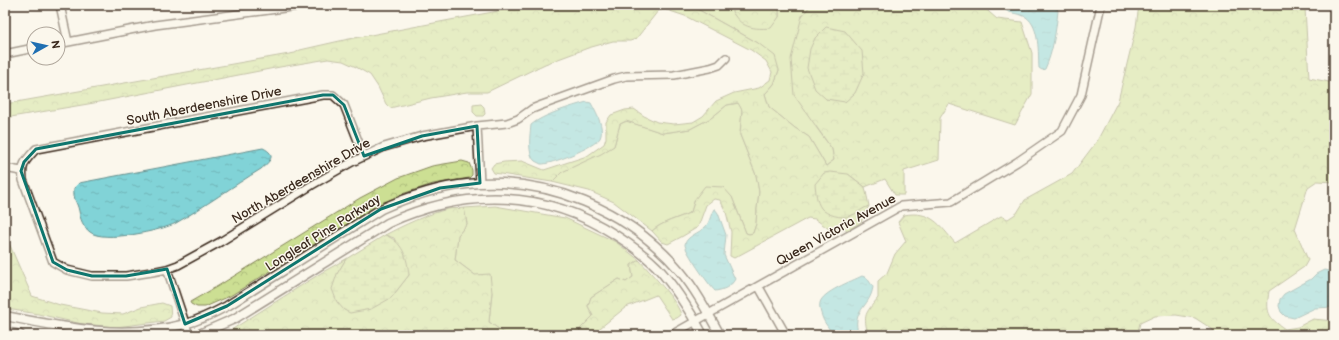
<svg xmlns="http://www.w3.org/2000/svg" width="1339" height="340" viewBox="0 0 1339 340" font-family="'Balsamiq Sans',sans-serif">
	<defs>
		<pattern id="forest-crowns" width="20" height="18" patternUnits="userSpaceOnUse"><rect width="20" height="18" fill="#ccdf93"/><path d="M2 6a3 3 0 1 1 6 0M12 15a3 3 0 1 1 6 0" fill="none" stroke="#b0c07e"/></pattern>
		<pattern id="wetland-marsh" width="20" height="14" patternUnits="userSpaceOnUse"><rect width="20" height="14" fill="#ccdf93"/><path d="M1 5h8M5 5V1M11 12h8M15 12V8" fill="none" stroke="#b0c07e"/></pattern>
		<pattern id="water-ripples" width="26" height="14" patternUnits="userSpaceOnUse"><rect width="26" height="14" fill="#81d3d7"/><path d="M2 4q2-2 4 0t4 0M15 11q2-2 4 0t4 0" fill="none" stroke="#70b5b8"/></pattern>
	</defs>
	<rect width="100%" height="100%" fill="#fbf7ec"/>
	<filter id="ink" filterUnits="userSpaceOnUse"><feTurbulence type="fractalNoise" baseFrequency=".025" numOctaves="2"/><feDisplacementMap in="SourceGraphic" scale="8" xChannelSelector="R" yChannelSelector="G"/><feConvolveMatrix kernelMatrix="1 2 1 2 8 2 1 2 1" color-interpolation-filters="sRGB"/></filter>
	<g filter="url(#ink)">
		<path fill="#ccdf93" stroke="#848458" d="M 690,5 L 729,5 L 734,15 L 779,17 L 779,5 L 811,5 L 802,16 L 816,127 L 832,149 L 834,160 L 826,166 L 809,137 L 795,128 L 769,107 L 765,94 L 774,84 L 779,70 L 758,43 Z
			M 739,103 L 742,110 L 740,135 L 756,175 L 759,192 L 757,209 L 756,224 L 753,233 L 749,234 L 746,233 L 732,197 L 695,199 L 691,212 C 678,219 663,221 652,231 L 614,202 L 589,191 L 552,182 L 562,172 L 614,146 L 620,124 L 627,121 L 663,133 L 690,129 L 711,118 L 727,105 Z
			M 495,206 L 565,218 L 616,242 L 639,260 L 631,265 L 633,277 L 626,282 L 619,279 L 591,297 L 588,306 L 593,316 L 579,330 L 584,335 L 507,335 L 489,322 L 492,292 L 475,275 L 455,260 L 458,235 L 467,224 L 464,208 Z"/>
		<path fill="url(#forest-crowns)" stroke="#848458" fill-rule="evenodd" d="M 530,5 L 690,5 L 758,43 L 775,56 L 779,70 L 774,84 L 765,94 L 769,107 L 795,128 L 809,137 L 826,166 L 834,160 L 832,149 L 794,95 L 791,59 L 802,16 L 811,5 L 981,5 L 997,19 L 1022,22 L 1032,53 L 1032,94 L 1015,125 L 949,104 L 940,118 L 939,160 L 904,171 L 904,195 L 895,195 L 885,179 L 865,187 L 848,174 L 849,217 L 863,208 L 869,206 L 861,222 L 849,230 L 829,229 L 815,219 L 808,218 L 734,258 L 730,256 L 731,232 L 726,212 L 720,200 L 714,199 L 706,205 L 698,227 L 683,236 L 668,244 L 662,242 L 652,231 C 663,221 678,219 691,212 L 695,199 L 705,186 L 723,187 L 732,197 L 746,233 L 749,234 L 753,233 L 756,224 L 757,209 L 759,192 L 756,175 L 740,135 L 742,110 L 738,103 L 727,105 L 711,118 L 690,129 L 663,133 L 626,121 L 620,124 L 614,146 L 601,154 L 562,172 L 552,182 L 494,173 L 491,168 L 494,164 L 504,162 L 522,161 L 544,170 L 587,156 L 604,144 L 606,138 L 606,122 L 611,115 L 625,110 L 634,109 L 644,116 L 657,122 L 674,124 L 693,122 L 703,116 L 716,101 L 734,93 L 759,88 L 770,80 L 772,72 L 766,61 L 751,50 L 685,16 L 664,9 L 658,11 L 636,39 L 630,41 L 613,41 L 588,48 L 545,64 L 487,92 L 467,92 L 431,98 L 390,108 L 386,104 L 378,87 L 370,75 L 356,67 L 343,61 L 328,59 L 280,67 L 94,103 L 5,118 L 5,104 L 295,53 L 300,50 L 344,40 ZM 855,93 L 845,101 L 826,99 Z
			M 729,5 L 779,5 L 779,17 L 771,28 C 749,30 738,26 729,5 Z
			M 1139,5 L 1303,5 L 1305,8 L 1309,78 L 1334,83 L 1334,182 L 1317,181 L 1308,187 L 1295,229 L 1308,260 L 1304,267 L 1269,291 C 1266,312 1267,317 1285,329 L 1298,327 L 1313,319 L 1334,321 L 1334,335 L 1217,335 L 1212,329 L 1195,318 L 1176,315 L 1155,316 L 1140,323 L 1137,335 L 868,335 C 863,314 865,314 878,298 L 878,281 L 887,273 L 895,254 L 906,241 L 898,222 L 904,215 C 931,210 940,225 955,243 L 1001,216 L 1008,219 L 1017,213 L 1025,200 L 1072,174 L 1097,141 L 1118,101 L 1136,27 Z
			M 481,104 L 484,107 L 485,114 L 483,116 L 477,116 L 473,112 L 473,105 Z
			M 462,161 L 469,163 L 472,170 L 472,175 L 469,178 L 433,184 L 402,194 L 370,210 L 230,296 L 205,307 L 197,307 L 191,304 L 190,302 L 218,286 L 360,198 L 398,178 L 432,166 Z
			M 464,208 L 467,224 L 458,235 L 455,260 L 475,275 L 490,274 L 492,292 L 489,322 L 507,335 L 224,335 L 228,332 L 321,273 L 346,259 L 337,274 L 391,298 L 409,275 L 394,238 L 385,235 C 404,225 427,214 448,209 C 453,208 459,209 464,208 Z
			M 5,234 L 32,296 L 60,305 L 102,313 L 123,314 L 141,307 L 162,303 L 170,306 L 171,317 L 164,321 L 116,327 L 82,324 L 38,314 L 7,309 L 5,306 Z
			M 639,260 C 649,271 678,301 681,315 L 677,318 L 672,319 L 656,295 L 626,307 L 600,328 L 599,335 L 584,335 L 579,330 L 593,316 L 588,306 L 591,297 L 619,279 L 626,282 L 633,277 L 631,265 Z"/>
		<path fill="url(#wetland-marsh)" stroke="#848458" d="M 826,27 L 845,31 L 862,51 L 864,73 L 855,93 L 845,102 L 826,99 L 815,89 L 807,68 L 810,49 L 815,38 Z
			M 830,172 L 848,174 L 865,187 L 869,206 C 862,208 857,214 850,216 C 842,219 826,215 821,208 C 816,201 816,192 815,184 L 824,173 Z
			M 385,235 C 403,242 407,257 409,275 L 391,298 L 371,309 L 350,313 L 344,310 L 337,302 L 332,289 L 337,274 L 346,259 Z"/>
		<path fill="url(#water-ripples)" stroke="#658f8d" d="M 1005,5 L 1056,5 L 1058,11 C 1056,30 1053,52 1045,69 L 1042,70 L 1039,68 C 1038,53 1040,27 1026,17 C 1019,13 1011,14 1005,10 Z
			M 587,102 L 591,103 C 596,113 605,127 600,138 C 595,147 550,165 541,164 C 539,163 537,162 535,161 C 527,155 530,134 531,125 C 542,115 572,106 587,102 Z
			M 263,148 C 278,155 269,162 261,169 C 233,186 204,207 176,223 C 161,231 103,243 90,232 C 83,227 80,218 79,211 C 77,201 73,201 74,188 L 79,183 Z
			M 714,209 L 715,209 L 718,213 L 726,235 L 724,255 L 735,279 C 731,287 723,290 715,291 C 709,285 684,250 685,244 C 687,236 699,233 704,228 C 710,224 710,215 714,209 Z
			M 1324,270 L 1334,272 L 1334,307 L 1315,308 L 1294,318 L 1285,316 L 1281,312 L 1279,306 L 1280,299 L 1284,294 L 1311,279 L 1316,274 Z
			M 862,276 L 867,278 L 873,287 C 870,308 850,310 859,335 L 833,335 C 830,329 825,324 823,319 C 821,314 819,308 820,303 C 822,292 852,281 862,276 Z"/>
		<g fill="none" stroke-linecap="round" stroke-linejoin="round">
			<defs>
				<path id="minor" d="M 60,5 L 68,42
					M 58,44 L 155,25 L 307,5
					M 5,54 L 34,48
					M 477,126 L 480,183
					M 364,156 L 344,105 L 333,95 L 323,95 L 36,149 C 25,161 21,164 23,180 L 53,262 L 67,270 L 92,276 L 126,276 L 152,272 L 167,269 L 178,265 L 220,242 L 312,185 L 352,162 L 384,147 L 422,136 L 477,126 L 507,123 L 518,119 L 532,109 L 542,105 L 614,79 L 626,76 L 674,75 L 710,68 L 719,65 L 726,58
					M 5,168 L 21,171
					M 167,269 L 189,335
					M 759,287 L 786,335
					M 671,335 L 901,206 L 951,202 L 1017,162 L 1062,131 L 1081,95 L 1101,5"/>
				<path id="major" d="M 5,316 C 66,328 124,340 185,324 C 200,320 214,313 227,306 L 381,209 C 408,197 437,187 467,184 C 548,176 628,210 680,271 C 696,290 708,313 720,335
					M 5,332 L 20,335
					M 197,335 L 234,319 L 388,223 C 464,188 545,189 617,236 C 631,245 645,255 657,267 C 676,288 690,311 703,335"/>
			</defs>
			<use href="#minor" stroke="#3b2a1e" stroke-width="10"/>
			<use href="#major" stroke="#3b2a1e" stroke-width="11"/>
			<use href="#minor" stroke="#fbf7ec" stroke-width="7"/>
			<use href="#major" stroke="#fbf7ec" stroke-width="8"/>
		</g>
	</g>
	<path d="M0 0H1339V340H0ZM 323,95 L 333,95 L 344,105 L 364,156 L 422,136 L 477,126 L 480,183 L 440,188 L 381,209 L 227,306 L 185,324 L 167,269 L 126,276 L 92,276 L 67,270 L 53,262 L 21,171 L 24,162 L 36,149 Z" fill="#fbf7ec" fill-opacity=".55" fill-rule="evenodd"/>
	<path fill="none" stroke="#0f766e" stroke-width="3" stroke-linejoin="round" d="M 323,95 L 333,95 L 344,105 L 364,156 L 422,136 L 477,126 L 480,183 L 440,188 L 381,209 L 227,306 L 185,324 L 167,269 L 126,276 L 92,276 L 67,270 L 53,262 L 21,171 L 24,162 L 36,149 Z"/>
	<g text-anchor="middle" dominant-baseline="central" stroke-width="3" stroke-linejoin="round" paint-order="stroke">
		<g font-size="13" fill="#3b2a1e" stroke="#fbf7ec">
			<text transform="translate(204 106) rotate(-11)">South Aberdeenshire Drive</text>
			<text transform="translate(301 181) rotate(-30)">North Aberdeenshire Drive</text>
			<text transform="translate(836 230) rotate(-29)">Queen Victoria Avenue</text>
			<text transform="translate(323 233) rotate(-32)">Longleaf Pine Parkway</text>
		</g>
	</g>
	<rect width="1339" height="340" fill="none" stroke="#fbf7ec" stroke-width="20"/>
	<rect x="10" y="10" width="1319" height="320" fill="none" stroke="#3b2a1e" stroke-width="1.5" filter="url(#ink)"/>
	<g transform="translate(46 46) rotate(82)"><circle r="19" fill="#fbf7ec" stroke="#aea59a"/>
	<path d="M0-3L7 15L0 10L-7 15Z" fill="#1f6fb2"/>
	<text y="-6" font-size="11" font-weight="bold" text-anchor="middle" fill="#3b2a1e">N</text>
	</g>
</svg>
